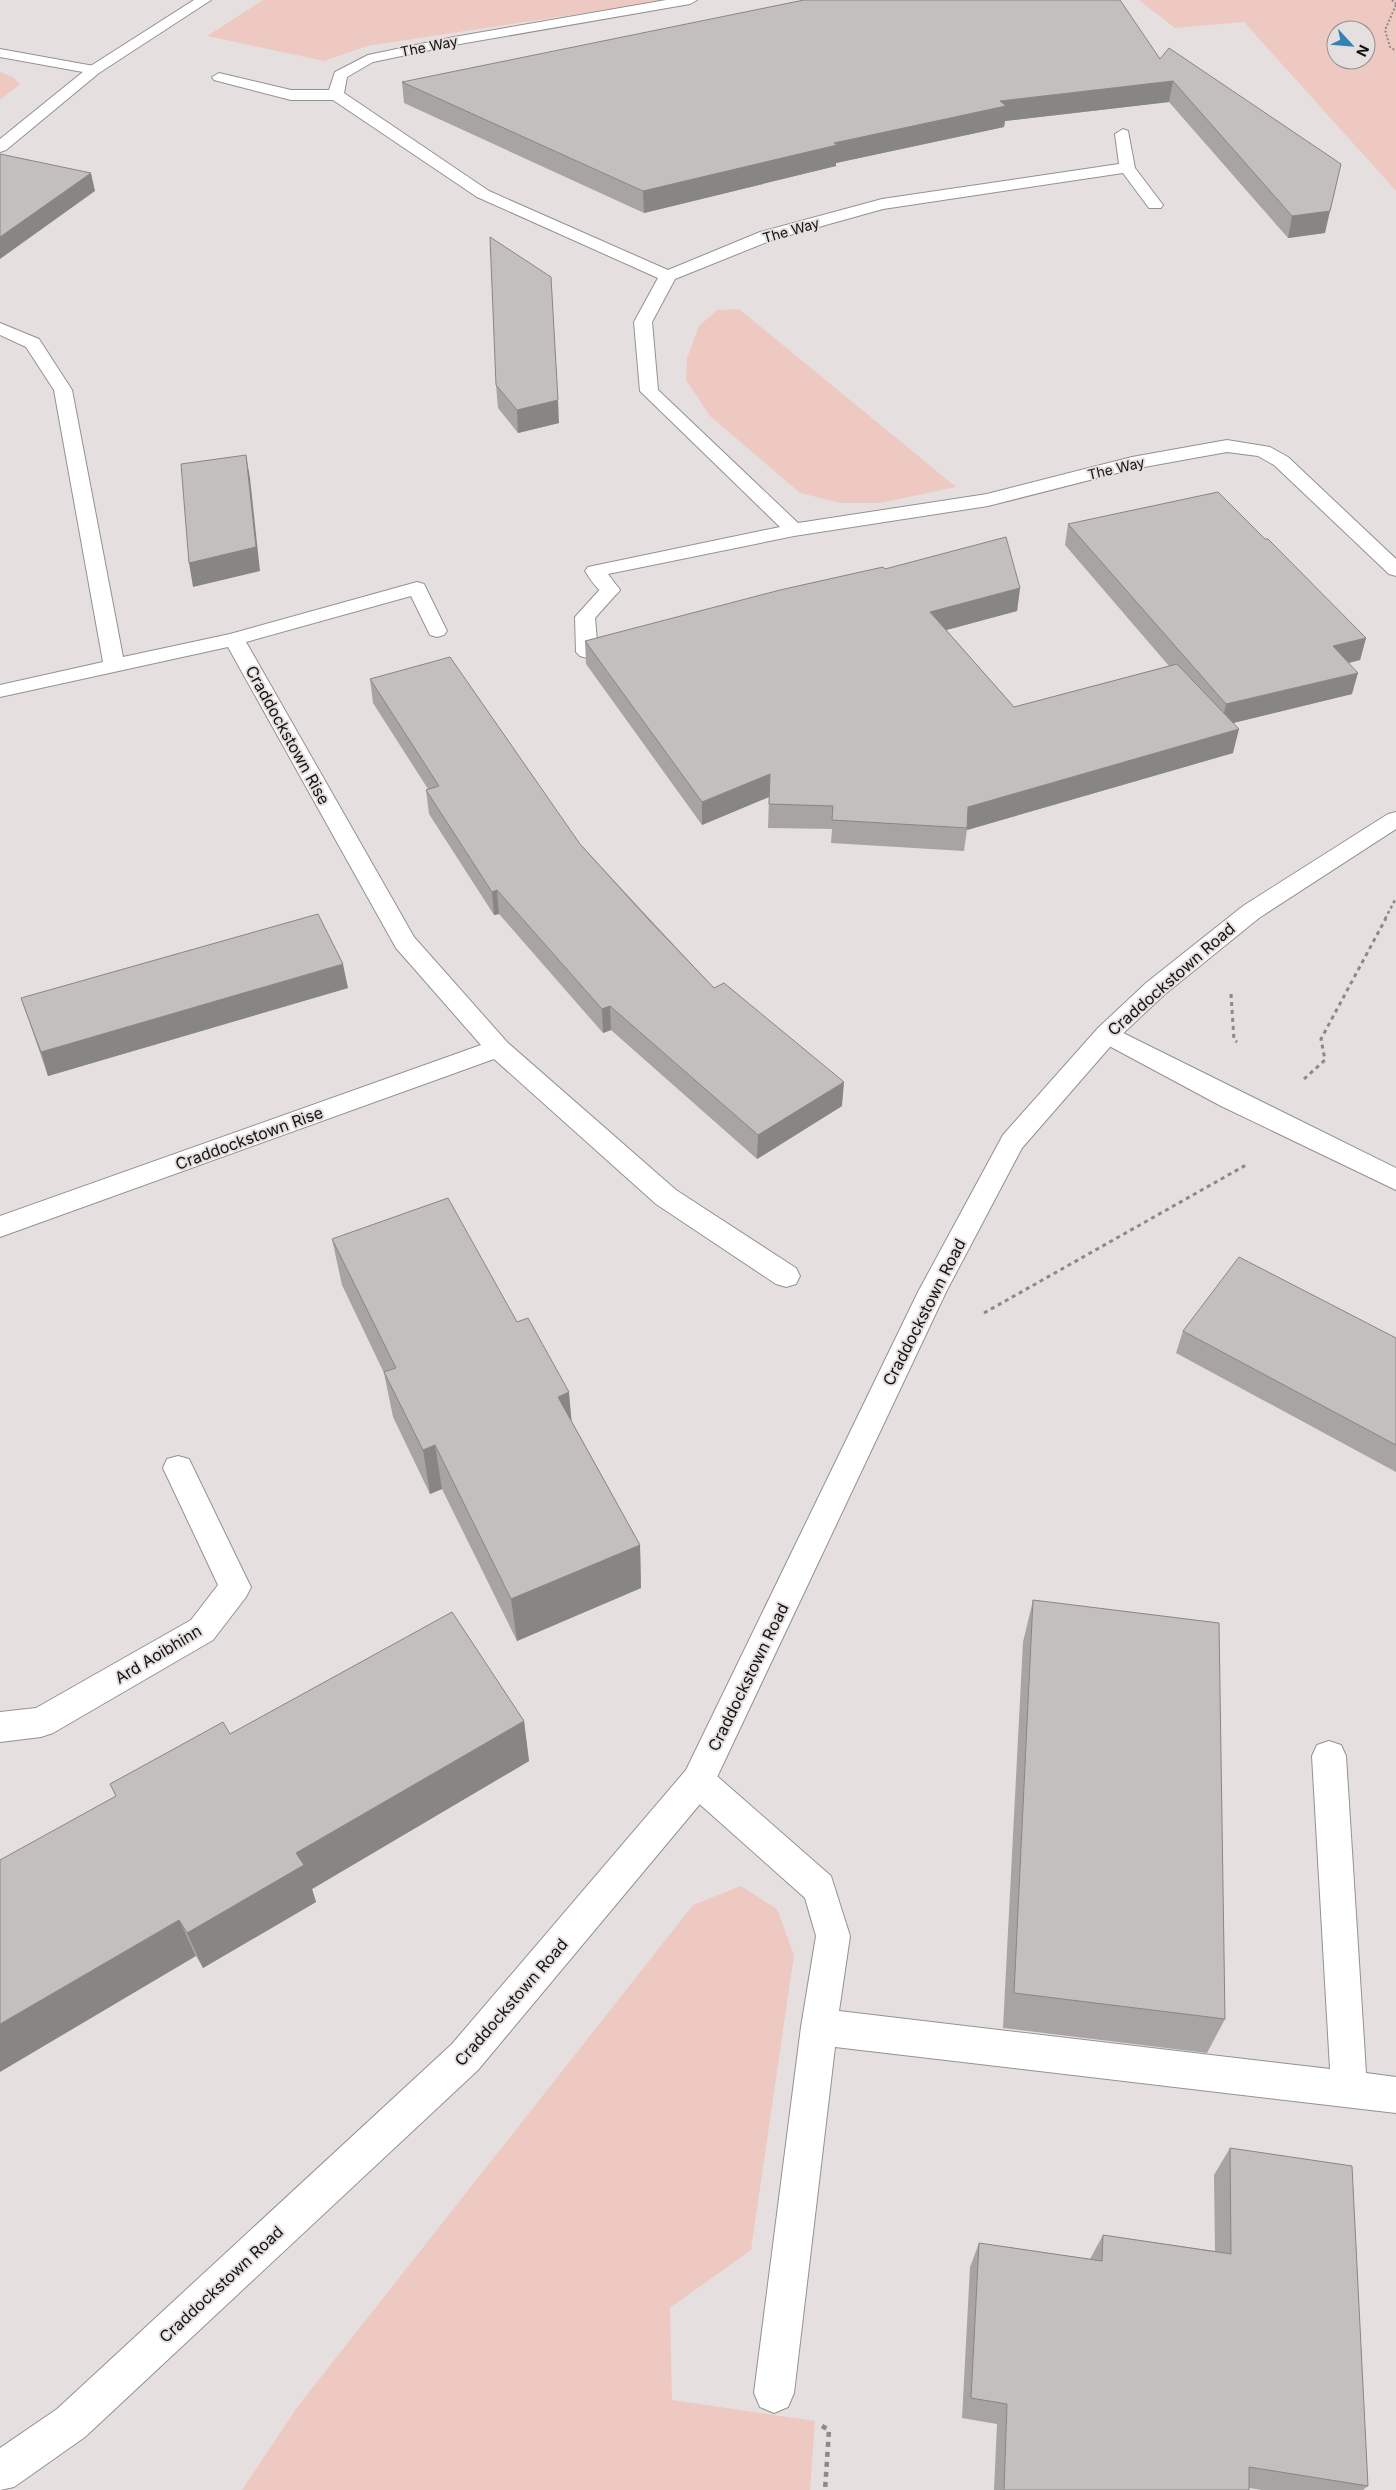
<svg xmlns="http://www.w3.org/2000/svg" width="1396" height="2490" viewBox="0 0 1396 2490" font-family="Inter,sans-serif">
	<rect width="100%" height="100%" fill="#e5e0df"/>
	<path fill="#eec9c2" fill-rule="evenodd" d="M 263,0 L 670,0 L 367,46 L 324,61 L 207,36 Z
		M 1139,0 L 1396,0 L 1396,191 L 1244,22 L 1175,28 ZM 1336,30 L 1366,30 L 1366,60 L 1336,60 Z
		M 0,72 L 13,77 L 20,84 L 0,100 Z
		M 739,309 L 956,487 L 880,503 L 841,503 L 800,493 L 710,416 L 686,380 L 687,358 L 699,326 L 717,310 Z
		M 741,1886 L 777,1909 L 794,1955 L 751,2250 L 670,2308 L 672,2400 L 815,2421 L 810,2490 L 242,2490 L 298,2406 L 693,1905 Z"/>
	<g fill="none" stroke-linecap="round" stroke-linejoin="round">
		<defs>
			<path id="lane" d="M 610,584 L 617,586 L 620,590 L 595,618 L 598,652 L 594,656 L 587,658 L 580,656 L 576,652 L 575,617 L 603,586 Z"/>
			<path id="street" d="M 666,0 L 697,0 L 690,4 L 454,45 L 373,62 L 347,77 L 344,93 L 489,191 L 668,270 L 760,232 L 882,199 L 1119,164 L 1115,134 L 1123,129 L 1128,131 L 1135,168 L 1163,205 L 1161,208 L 1149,208 L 1123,173 L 883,209 L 772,240 L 675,279 L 652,322 L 658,390 L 798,523 L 987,494 L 1132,457 L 1227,440 L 1270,447 L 1288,457 L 1396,559 L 1396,576 L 1389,574 L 1274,465 L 1258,456 L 1227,452 L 1133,469 L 988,506 L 794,536 L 608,574 L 620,590 L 617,594 C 601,598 593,583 585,571 L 588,567 L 780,527 L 640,391 L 634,322 L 658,278 L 477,197 L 333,100 L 291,100 L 214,80 L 212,77 L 219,73 L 291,90 L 329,90 L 335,72 L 368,55 L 454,37 Z
				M 0,49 L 94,66 L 101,70 L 94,74 L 0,57 Z
				M 0,323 L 39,339 L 72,390 L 123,657 L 230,634 L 417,582 L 424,584 L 447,631 L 444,635 L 437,637 L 430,635 L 411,596 L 246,642 L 414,937 L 507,1042 L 676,1190 L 796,1268 L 800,1276 L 796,1284 L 786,1287 L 776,1284 L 656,1204 L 494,1059 L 0,1237 L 0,1216 L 481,1045 L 396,948 L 228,647 L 0,697 L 0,685 L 103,662 L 54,390 L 26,347 L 0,335 Z
				M 1107,1025 L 1396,1168 L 1396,1190 L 1221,1106 L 1098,1040 L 1094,1034 L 1098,1028 Z
				M 178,1456 L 189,1459 L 246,1577 L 251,1587 L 246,1597 L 213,1640 L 53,1733 L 41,1737 L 0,1742 L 0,1712 L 36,1708 L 191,1620 L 218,1585 L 163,1468 L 167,1459 Z
				M 1329,1741 L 1341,1745 L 1346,1756 L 1366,2073 L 1396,2077 L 1396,2113 L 835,2047 L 794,2393 L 788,2407 L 774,2413 L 760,2407 L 754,2393 L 801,2027 L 816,1936 L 805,1898 L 686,1792 L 681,1781 L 686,1770 L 698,1766 L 710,1770 L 831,1876 L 850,1936 L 839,2011 L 1330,2069 L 1312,1756 L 1317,1745 Z"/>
			<path id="secondary" d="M 194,0 L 211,0 L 99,73 L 6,150 L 0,152 L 0,139 L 89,67 Z
				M 1396,812 L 1396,829 L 1259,918 L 1164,995 L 1116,1040 L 1022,1148 L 946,1292 L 710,1792 L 478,2070 L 85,2437 L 14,2487 L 0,2490 L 0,2448 L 57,2409 L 452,2044 L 686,1770 L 918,1292 L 1003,1135 L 1098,1028 L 1146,983 L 1243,906 L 1388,814 Z"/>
		</defs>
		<use href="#lane" stroke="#959190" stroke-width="2"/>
		<use href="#street" stroke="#959190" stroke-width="2"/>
		<use href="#secondary" stroke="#959190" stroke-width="2"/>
		<path stroke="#8d8989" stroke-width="2" stroke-dasharray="2 2" stroke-linecap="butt" d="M 1392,0 L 1396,4
			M 1396,5 L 1385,30 L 1390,47 L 1396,51"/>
		<path stroke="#8d8989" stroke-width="2.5" stroke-dasharray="3 3" stroke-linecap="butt" d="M 1385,919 L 1396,898"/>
		<path stroke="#8d8989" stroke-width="3" stroke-dasharray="4 4" stroke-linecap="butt" d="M 1231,994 L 1234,1040 L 1237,1042
			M 1304,1079 L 1325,1060 L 1321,1039 L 1386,918
			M 984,1313 L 1246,1165 L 1245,1162"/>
		<path stroke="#8d8989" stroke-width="4.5" stroke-dasharray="5 5" stroke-linecap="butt" d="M 822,2426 L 829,2430 L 825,2490"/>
		<use href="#lane" fill="#fff" fill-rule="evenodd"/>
		<use href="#street" fill="#fff" fill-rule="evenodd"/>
		<use href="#secondary" fill="#fff" fill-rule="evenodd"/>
	</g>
	<path fill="#a8a4a3" d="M 1160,59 L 1325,233 L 1288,238 L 1169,102 L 1005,121 L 1004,127 L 836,163 L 836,166 L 644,213 L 404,103 L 402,82 Z
		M 496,385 L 559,423 L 518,433 L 498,408 Z
		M 1068,524 L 1265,539 L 1366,638 L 1360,660 L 1349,663 L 1352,694 L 1233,723 L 1233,753 L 967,830 L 964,851 L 831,843 L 832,829 L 768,828 L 769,797 L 702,825 L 586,664 L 585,641 L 885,569 L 1020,588 L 1017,611 L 946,630 L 1014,707 L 1169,666 L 1065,545 Z
		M 370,679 L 580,844 L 714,988 L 842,1106 L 757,1159 L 611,1030 L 603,1033 L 499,914 L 494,915 L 429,814 L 426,790 L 428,789 L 373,703 Z
		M 348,988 L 48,1076 L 21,998 Z
		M 332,1239 L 572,1422 L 640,1545 L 641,1588 L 517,1641 L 442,1489 L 430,1494 L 393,1417 L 384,1373 L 342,1285 Z
		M 1183,1331 L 1396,1338 L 1396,1472 L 1176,1353 Z
		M 1033,1600 L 1225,2019 L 1207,2053 L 1003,2028 L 1023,1642 Z
		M 524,1721 L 529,1761 L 312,1889 L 316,1902 L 203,1968 L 196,1956 L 110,1784 L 230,1734 Z
		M 1230,2148 L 1368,2486 L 1363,2490 L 1262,2490 L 1249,2488 L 1249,2490 L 994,2490 L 997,2424 L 962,2418 L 970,2267 L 979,2243 L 1090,2259 L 1103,2235 L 1215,2251 L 1214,2175 Z"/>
	<path fill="#888685" d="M 1173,81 L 1169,102 L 1005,121 L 1004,127 L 836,163 L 836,166 L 644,213 L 643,191 L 1000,101 Z
		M 91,173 L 95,191 L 0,259 L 0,237 Z
		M 1336,185 L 1325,233 L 1288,238 L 1292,216 Z
		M 558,400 L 559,423 L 518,433 L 517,410 Z
		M 246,455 L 250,478 L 260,571 L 193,587 L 189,563 Z
		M 1020,588 L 1017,611 L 928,635 L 930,612 Z
		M 1366,638 L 1360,660 L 1327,668 L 1333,646 Z
		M 1358,673 L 1352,694 L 1221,726 L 1226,704 Z
		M 1239,729 L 1233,753 L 967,830 L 968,807 Z
		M 770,774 L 769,797 L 702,825 L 702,802 Z
		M 497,890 L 499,914 L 494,915 L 492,892 Z
		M 343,964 L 348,988 L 48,1076 L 41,1052 Z
		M 610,1006 L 611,1030 L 603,1033 L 602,1009 Z
		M 844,1082 L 842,1106 L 757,1159 L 758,1135 Z
		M 569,1392 L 573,1437 L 558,1397 Z
		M 435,1445 L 442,1489 L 430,1494 L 423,1450 Z
		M 640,1545 L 641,1588 L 517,1641 L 511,1599 Z
		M 524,1721 L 529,1761 L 312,1889 L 316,1902 L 203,1968 L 187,1933 L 296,1853 Z
		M 179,1920 L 196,1956 L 0,2072 L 0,2024 Z"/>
	<path fill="#c3bfbe" stroke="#888685" d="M 804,0 L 1120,0 L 1160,59 L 1169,48 L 1341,164 L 1330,211 L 1292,216 L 1173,81 L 1000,101 L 1006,106 L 834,143 L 837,145 L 643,191 L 402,82 Z
		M 0,154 L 91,173 L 0,237 Z
		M 490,237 L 551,277 L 558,400 L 517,410 L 496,385 Z
		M 246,455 L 256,547 L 189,563 L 181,464 Z
		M 1218,492 L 1265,539 L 1268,539 L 1366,638 L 1333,646 L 1358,673 L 1226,704 L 1068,524 Z
		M 1006,537 L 1020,588 L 930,612 L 1014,707 L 1177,664 L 1239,729 L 968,807 L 967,828 L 832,820 L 833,806 L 769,804 L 770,774 L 702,802 L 585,641 L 780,590 L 883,567 L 885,569 Z
		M 450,657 L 580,844 L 649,920 L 714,988 L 724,983 L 844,1082 L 758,1135 L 610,1006 L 602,1009 L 497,890 L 492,892 L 426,790 L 439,786 L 370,679 Z
		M 318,914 L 343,964 L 41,1052 L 21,998 Z
		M 448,1198 L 517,1322 L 528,1318 L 569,1392 L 558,1397 L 640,1545 L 511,1599 L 435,1445 L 423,1450 L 384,1372 L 396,1368 L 332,1239 Z
		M 1239,1257 L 1396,1338 L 1396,1445 L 1183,1331 Z
		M 1033,1600 L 1219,1623 L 1225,2019 L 1014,1993 Z
		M 452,1612 L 524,1721 L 296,1853 L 304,1865 L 187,1933 L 179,1920 L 0,2024 L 0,1860 L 116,1796 L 110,1784 L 223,1722 L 230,1734 Z
		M 1230,2148 L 1352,2166 L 1368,2486 L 1249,2467 L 1249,2490 L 1004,2490 L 1007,2404 L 971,2398 L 979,2243 L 1102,2261 L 1103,2235 L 1231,2254 Z"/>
	<g text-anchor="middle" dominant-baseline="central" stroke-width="4" stroke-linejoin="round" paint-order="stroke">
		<g font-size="14" fill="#131111" stroke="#e5e0df">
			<text transform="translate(429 46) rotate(-11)">The Way</text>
			<text transform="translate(791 230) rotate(-16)">The Way</text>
			<text transform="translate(1116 468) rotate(-13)">The Way</text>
		</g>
		<g font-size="16" fill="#131111" stroke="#e5e0df">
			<text transform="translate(288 735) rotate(61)">Craddockstown Rise</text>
			<text transform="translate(1171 979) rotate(-41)">Craddockstown Road</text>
			<text transform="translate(249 1138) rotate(-20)">Craddockstown Rise</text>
			<text transform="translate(924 1312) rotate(-63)">Craddockstown Road</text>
			<text transform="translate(158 1654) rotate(-31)">Ard Aoibhinn</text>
			<text transform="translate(748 1677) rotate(-64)">Craddockstown Road</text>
			<text transform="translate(511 2002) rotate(-49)">Craddockstown Road</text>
			<text transform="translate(221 2284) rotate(-43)">Craddockstown Road</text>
		</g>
	</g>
	<g transform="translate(1351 45) rotate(116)"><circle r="24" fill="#e5e0df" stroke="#918d8d"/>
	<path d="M0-4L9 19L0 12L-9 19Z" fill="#3481b4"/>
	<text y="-8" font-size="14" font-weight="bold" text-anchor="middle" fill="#131111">N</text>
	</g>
</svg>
